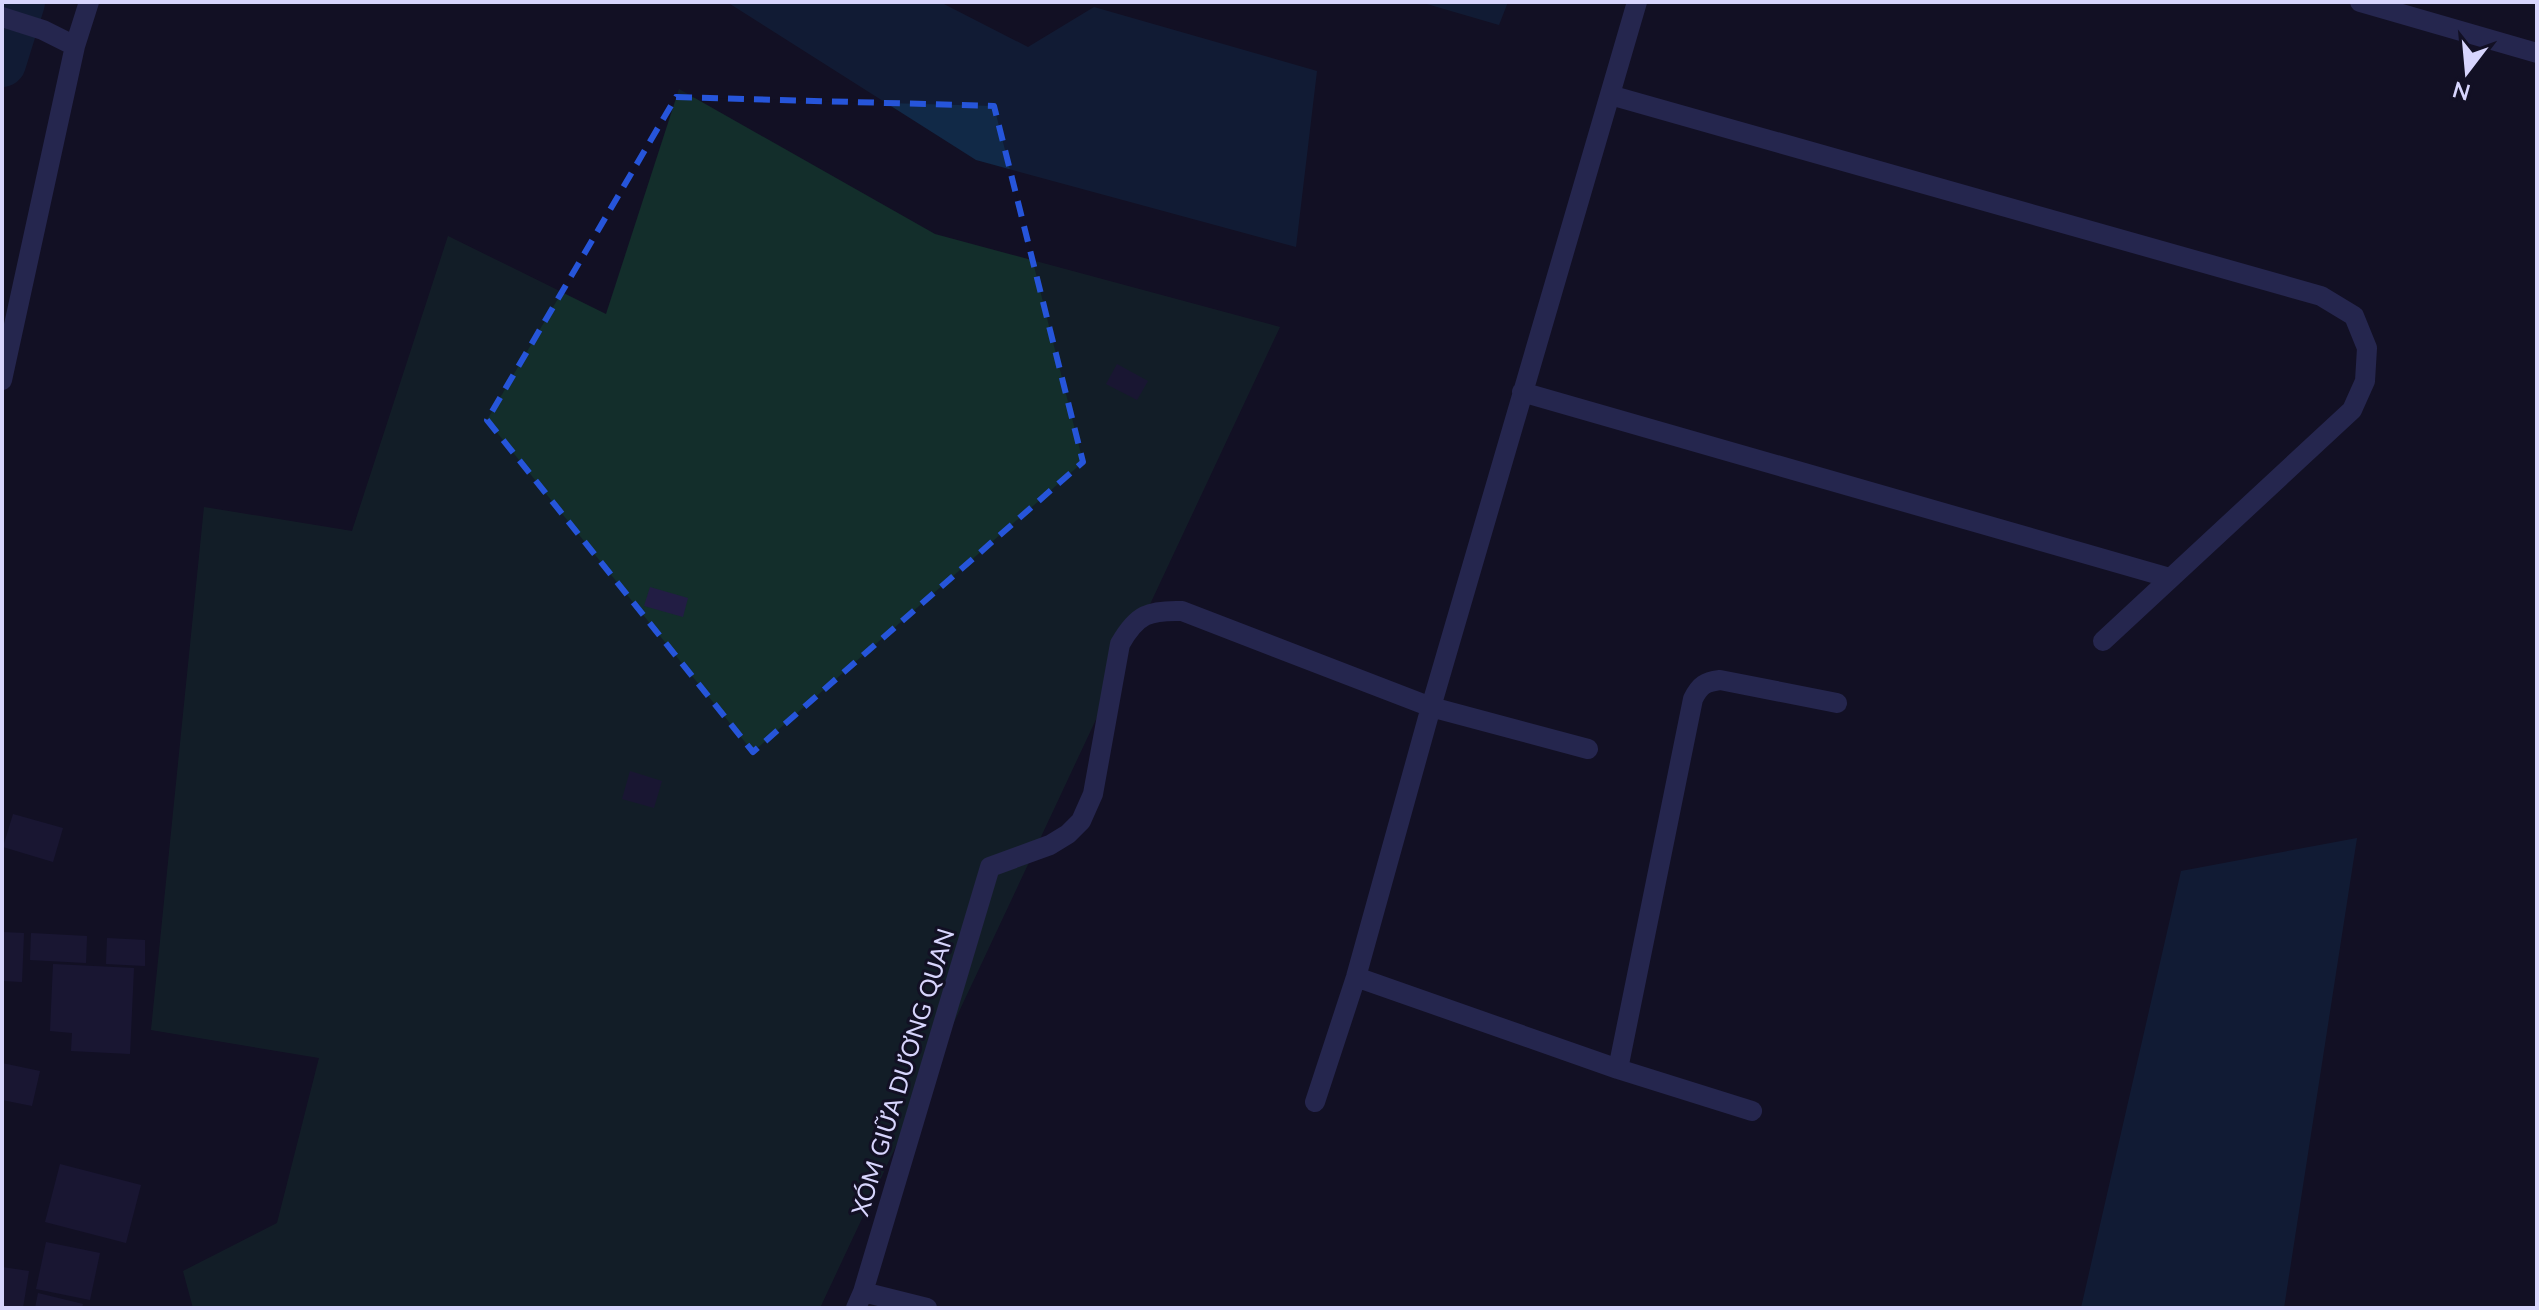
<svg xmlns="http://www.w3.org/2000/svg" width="2539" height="1310" viewBox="0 0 2539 1310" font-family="Lato,sans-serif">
	<rect width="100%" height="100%" fill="#121024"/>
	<path fill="#132e2b" d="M 679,89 L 935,234 L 1280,327 L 820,1308 L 193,1308 L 183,1271 L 277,1223 L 319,1058 L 151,1030 L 204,507 L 352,531 L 448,236 L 606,314 Z"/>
	<path fill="#112947" d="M 727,2 L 940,2 L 1028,47 L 1094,7 L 1317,71 L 1296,247 L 976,160 Z
		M 1420,2 L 1508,2 L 1499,25 Z
		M 2357,838 L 2284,1308 L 2081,1308 L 2181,871 Z"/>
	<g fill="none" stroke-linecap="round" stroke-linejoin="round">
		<path stroke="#112947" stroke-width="48" d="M 2,63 L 21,2"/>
	</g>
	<path fill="#221d44" d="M 1117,364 L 1148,381 L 1137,400 L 1106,384 Z
		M 650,587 L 688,598 L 683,617 L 644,606 Z
		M 630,771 L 662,781 L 654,808 L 622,799 Z
		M 13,814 L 63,828 L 53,862 L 3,847 Z
		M 2,932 L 24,933 L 22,982 L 2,981 Z
		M 31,933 L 87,936 L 86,963 L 30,960 Z
		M 107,938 L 145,940 L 145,966 L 106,964 Z
		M 53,964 L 134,968 L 130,1054 L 71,1051 L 72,1033 L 50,1031 Z
		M 2,1063 L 40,1071 L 32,1106 L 2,1100 Z
		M 60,1164 L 141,1185 L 126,1243 L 45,1222 Z
		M 46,1242 L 100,1253 L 90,1300 L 36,1289 Z
		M 2,1267 L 29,1271 L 23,1308 L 2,1307 Z
		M 38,1293 L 83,1304 L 82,1308 L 35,1308 Z"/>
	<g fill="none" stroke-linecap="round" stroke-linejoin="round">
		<path stroke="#3d4081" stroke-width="20" d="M 2360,2 L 2537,53
			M 2,17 L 43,30 L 75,46
			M 1610,95 L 2321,296 L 2354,316 L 2367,348 L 2365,381 L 2352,410 L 2103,641
			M 2,380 L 75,46 L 89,2
			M 1522,392 L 2170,578
			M 1588,749 L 1431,707 L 1637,2
			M 1356,977 L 1618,1069 L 1752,1111
			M 1618,1069 L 1693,699 C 1700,685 1705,682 1720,680 L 1837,703
			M 863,1292 L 927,1308
			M 856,1308 L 863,1292 L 990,867 L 1050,845 L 1068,834 L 1081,821 L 1093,794 L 1120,644 C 1137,614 1149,610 1182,611 L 1431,707 L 1356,977 L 1315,1102"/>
	</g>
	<path d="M0 0H2539V1310H0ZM 676,97 L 994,106 L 1083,462 L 753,752 L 487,420 Z" fill="#121024" fill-opacity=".55" fill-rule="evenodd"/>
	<path fill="none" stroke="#2655da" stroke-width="6" stroke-dasharray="16 10" stroke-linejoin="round" d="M 676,97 L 994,106 L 1083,462 L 753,752 L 487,420 Z"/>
	<g text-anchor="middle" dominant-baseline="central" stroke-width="6" stroke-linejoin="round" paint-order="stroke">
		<g font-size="24" fill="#d7d5fd" stroke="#121024">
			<text transform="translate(902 1072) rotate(-73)">XÓM GIỮA DƯƠNG QUAN</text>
		</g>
	</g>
	<rect width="2539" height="1310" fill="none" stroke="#d7d5fd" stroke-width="8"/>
	<g transform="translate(2467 72) rotate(196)" stroke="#121024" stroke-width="6" paint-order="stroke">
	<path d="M0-6L14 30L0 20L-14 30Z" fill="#d7d5fd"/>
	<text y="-12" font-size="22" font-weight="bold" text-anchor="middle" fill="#d7d5fd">N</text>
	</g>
</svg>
